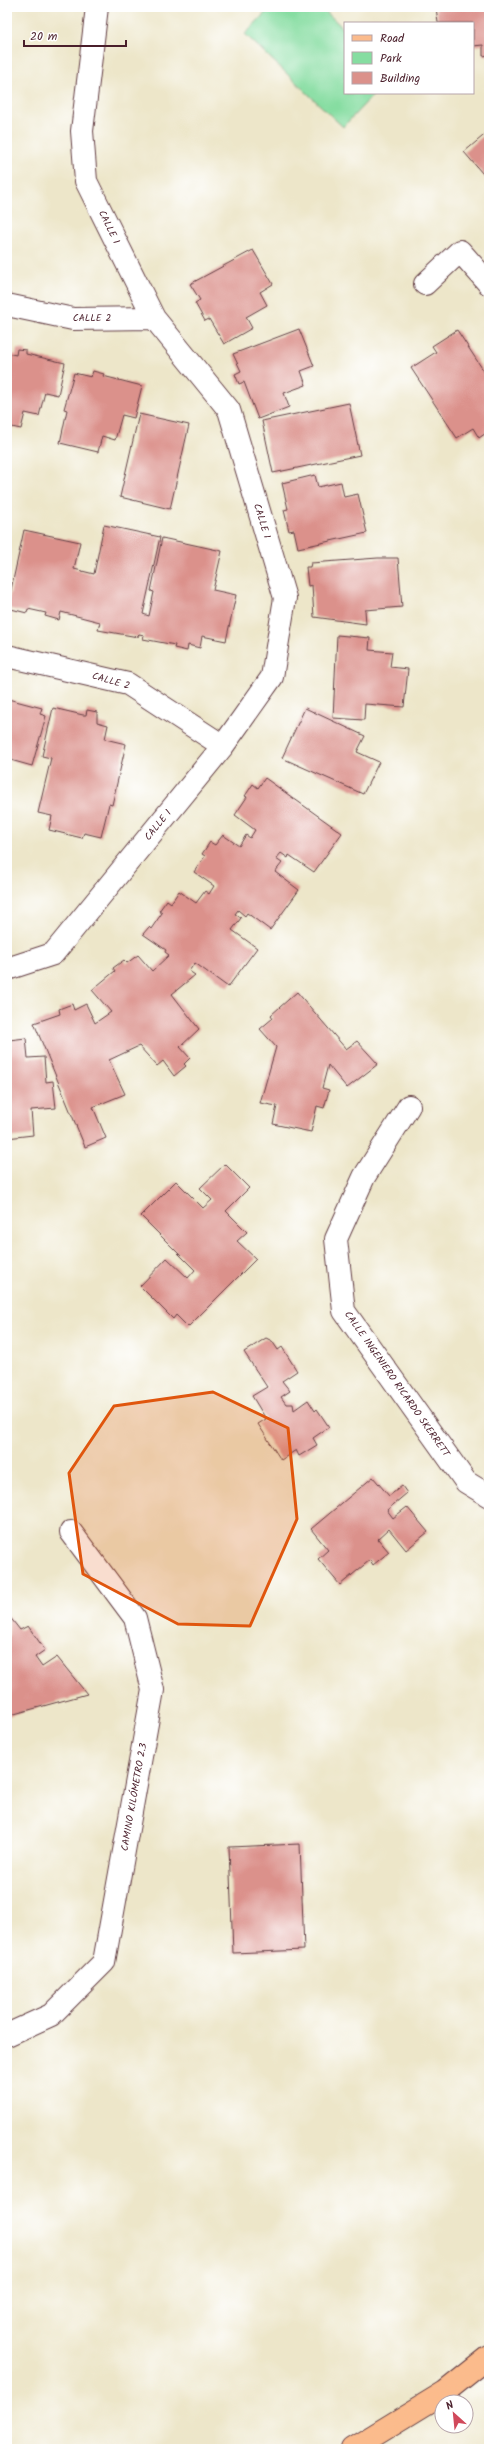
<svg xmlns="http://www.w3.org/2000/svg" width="496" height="2456" viewBox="0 0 496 2456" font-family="Kalam,sans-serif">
	<rect width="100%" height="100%" fill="#fff"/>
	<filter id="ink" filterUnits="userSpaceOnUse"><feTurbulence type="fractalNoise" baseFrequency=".025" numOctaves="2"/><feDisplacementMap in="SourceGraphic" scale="8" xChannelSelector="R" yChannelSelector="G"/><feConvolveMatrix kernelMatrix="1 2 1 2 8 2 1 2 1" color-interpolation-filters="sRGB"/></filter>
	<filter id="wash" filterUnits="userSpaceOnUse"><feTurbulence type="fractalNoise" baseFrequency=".012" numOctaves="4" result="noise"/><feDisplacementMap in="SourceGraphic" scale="16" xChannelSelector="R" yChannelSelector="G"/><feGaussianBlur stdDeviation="0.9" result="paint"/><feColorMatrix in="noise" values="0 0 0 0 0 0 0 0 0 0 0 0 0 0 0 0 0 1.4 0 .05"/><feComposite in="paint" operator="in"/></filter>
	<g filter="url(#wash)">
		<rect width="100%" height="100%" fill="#ede6c9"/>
		<path fill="#86dda1" stroke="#687e66" d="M 271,7 L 321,7 L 345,30 L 345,93 L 375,93 L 343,127 L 245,34 Z"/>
		<g id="blocks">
			<path fill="#db918b" d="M 436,7 L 489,7 L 489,55 L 483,56 L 483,45 L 473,46 L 473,23 L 438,23 Z
				M 489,131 L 489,181 L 464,152 Z
				M 253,250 L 273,284 L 260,292 L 267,305 L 246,317 L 252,328 L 224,344 L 209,319 L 205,321 L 195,303 L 200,300 L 190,284 Z
				M 299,329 L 314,366 L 301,371 L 306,385 L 284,393 L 289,407 L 258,419 L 244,382 L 239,384 L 235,374 L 241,371 L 233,354 Z
				M 457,330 L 489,379 L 489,391 L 486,393 L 489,398 L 489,431 L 479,438 L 473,428 L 457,438 L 411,368 L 436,352 L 432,346 Z
				M 17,349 L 26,350 L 26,354 L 65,363 L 58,395 L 45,392 L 39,416 L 25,413 L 21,429 L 7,426 L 7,353 L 16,355 Z
				M 93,371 L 104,374 L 103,376 L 142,386 L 134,418 L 122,415 L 115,440 L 102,436 L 98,452 L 60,443 L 67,410 L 64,409 L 74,373 L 91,377 Z
				M 349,403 L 360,455 L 273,473 L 262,421 Z
				M 139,414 L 189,425 L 170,509 L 120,497 Z
				M 315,475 L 318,487 L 341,482 L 344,497 L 358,494 L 367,533 L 298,548 L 294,530 L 289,531 L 284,510 L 288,509 L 282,483 Z
				M 104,525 L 160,537 L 143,614 L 149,616 L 154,592 L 151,591 L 162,538 L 222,551 L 213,590 L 236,595 L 226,641 L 202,636 L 200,648 L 188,645 L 187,651 L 174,648 L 175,645 L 143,639 L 144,635 L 139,634 L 138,637 L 98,630 L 100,622 L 61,612 L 59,620 L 45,616 L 46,613 L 28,609 L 27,613 L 7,608 L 24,530 L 80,542 L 74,569 L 94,574 Z
				M 378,558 L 398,558 L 402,607 L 365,610 L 366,624 L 314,617 L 312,585 L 308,586 L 306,567 L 310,567 L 311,563 Z
				M 337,635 L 370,638 L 369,650 L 392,652 L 390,667 L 408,669 L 404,707 L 365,704 L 364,720 L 333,718 Z
				M 7,695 L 10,696 L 8,699 L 42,708 L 40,714 L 46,716 L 32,766 L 7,759 Z
				M 53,708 L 83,715 L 86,715 L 87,710 L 97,712 L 97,722 L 108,725 L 105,739 L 126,744 L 112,805 L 109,804 L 101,837 L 84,833 L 82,838 L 49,830 L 52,816 L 38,813 L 51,758 L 42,756 Z
				M 305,708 L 365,736 L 357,752 L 379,762 L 363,794 L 282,758 Z
				M 265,778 L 342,833 L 314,872 L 289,855 L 288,858 L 281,853 L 276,859 L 282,863 L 275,872 L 299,890 L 270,930 L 247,913 L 245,916 L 238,910 L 235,914 L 241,918 L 232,930 L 257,948 L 228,987 L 195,963 L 189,971 L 195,975 L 172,994 L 199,1029 L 180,1047 L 190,1058 L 184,1064 L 186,1066 L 174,1076 L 163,1061 L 157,1066 L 139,1046 L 109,1060 L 125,1094 L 93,1107 L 106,1138 L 85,1147 L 34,1023 L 60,1014 L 59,1009 L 72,1004 L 74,1010 L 86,1004 L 95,1023 L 111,1012 L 92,990 L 115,971 L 113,968 L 124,960 L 127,963 L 138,955 L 152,971 L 169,955 L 165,952 L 166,950 L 143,934 L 149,927 L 151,929 L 162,913 L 159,911 L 167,900 L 171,903 L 179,891 L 196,903 L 205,891 L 209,894 L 214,886 L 194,872 L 205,856 L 202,854 L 210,842 L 215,845 L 223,835 L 239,846 L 246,835 L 250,838 L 255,830 L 235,815 L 247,797 L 245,796 L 253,784 L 258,788 Z
				M 297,992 L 346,1049 L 357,1041 L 378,1064 L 347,1088 L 328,1065 L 322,1088 L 329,1090 L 324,1108 L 317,1106 L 311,1132 L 273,1124 L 277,1106 L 260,1103 L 276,1047 L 260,1029 L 273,1018 L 271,1015 Z
				M 7,1035 L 9,1040 L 26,1038 L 28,1058 L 44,1057 L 46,1082 L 53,1081 L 56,1108 L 31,1110 L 33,1135 L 7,1138 Z
				M 225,1164 L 249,1188 L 226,1211 L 247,1232 L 237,1241 L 256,1259 L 188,1327 L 176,1315 L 173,1319 L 140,1286 L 167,1258 L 188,1278 L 195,1270 L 141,1216 L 176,1181 L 203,1208 L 212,1200 L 200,1188 Z
				M 266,1338 L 272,1341 L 278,1350 L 282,1347 L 297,1371 L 282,1381 L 290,1391 L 281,1397 L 286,1404 L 293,1404 L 294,1410 L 308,1400 L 315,1411 L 317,1409 L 329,1427 L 313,1438 L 317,1445 L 299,1456 L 296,1450 L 281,1460 L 258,1424 L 266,1419 L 252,1396 L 267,1387 L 244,1352 Z
				M 373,1477 L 389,1496 L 402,1486 L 407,1493 L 387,1510 L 393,1518 L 407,1507 L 428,1532 L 406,1550 L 389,1529 L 378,1539 L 389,1552 L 373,1565 L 370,1560 L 340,1585 L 318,1559 L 328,1550 L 311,1529 Z
				M 9,1616 L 20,1630 L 28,1626 L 45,1650 L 35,1657 L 42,1667 L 57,1657 L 87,1694 L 7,1716 Z
				M 300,1844 L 304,1950 L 233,1953 L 229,1847 Z"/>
		</g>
	</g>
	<g filter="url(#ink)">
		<use href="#blocks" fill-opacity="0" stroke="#623d43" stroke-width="1"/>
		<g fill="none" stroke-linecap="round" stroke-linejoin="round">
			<defs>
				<path id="minor" d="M 425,284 L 460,251 L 489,284
					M 7,305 L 73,319 L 154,318
					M 7,656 L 128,684 L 223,746
					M 7,969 L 53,954 L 223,746 L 272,677 L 285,598 L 229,410 L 154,318 L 86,181 L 82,131 L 97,7
					M 409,1106 L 364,1177 L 336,1239 L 344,1311 L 466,1482 L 489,1496
					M 7,2035 L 51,2015 L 104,1962 L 153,1690 L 135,1618 L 71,1532"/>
				<path id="primary" d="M 352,2449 L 445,2392 L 489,2357"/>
			</defs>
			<use href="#minor" stroke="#623d43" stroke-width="24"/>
			<use href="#primary" stroke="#623d43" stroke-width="24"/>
			<use href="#minor" stroke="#fff" stroke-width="22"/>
			<use href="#primary" stroke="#fbbb8c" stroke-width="22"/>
		</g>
	</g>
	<path fill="#e0560e" fill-opacity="0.2" stroke="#e0560e" stroke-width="3" stroke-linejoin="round" d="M 213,1392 L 288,1428 L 297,1519 L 250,1626 L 178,1624 L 83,1574 L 69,1473 L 114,1406 Z"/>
	<g text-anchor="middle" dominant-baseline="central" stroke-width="3.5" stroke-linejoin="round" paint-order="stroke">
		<g font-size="10" fill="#4a1f2b" stroke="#fff">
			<text transform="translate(109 227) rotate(64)">CALLE 1</text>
			<text x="92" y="318">CALLE 2</text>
			<text transform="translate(262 521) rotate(73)">CALLE 1</text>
			<text transform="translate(111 681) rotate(16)">CALLE 2</text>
			<text transform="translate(158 825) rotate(-51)">CALLE 1</text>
			<text transform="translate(397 1384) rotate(55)">CALLE INGENIERO RICARDO SKERRETT</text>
			<text transform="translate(134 1797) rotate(-80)">CAMINO KILÓMETRO 2.3</text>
		</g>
	</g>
	<rect width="496" height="2456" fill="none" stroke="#fff" stroke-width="24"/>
	<rect x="344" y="22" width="130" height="72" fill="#ffffff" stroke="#b7a5aa"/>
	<rect x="352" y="35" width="20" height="6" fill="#fbbb8c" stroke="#b7a5aa"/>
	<text x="380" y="42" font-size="12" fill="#4a1f2b">Road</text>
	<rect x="352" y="52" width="20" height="12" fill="#86dda1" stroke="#b7a5aa"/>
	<text x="380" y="62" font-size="12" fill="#4a1f2b">Park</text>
	<rect x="352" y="72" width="20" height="12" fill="#db918b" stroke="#b7a5aa"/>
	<text x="380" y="82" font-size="12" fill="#4a1f2b">Building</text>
	<g transform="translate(454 2414) rotate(333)"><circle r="19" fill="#ffffff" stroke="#b7a5aa"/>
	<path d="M0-3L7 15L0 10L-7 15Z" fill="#d1495b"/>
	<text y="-6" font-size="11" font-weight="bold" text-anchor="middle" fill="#4a1f2b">N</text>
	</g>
	<path d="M24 40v6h102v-6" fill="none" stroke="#4a1f2b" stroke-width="2"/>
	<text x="30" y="40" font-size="12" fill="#4a1f2b" stroke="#ffffff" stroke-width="3" paint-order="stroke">20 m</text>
</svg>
